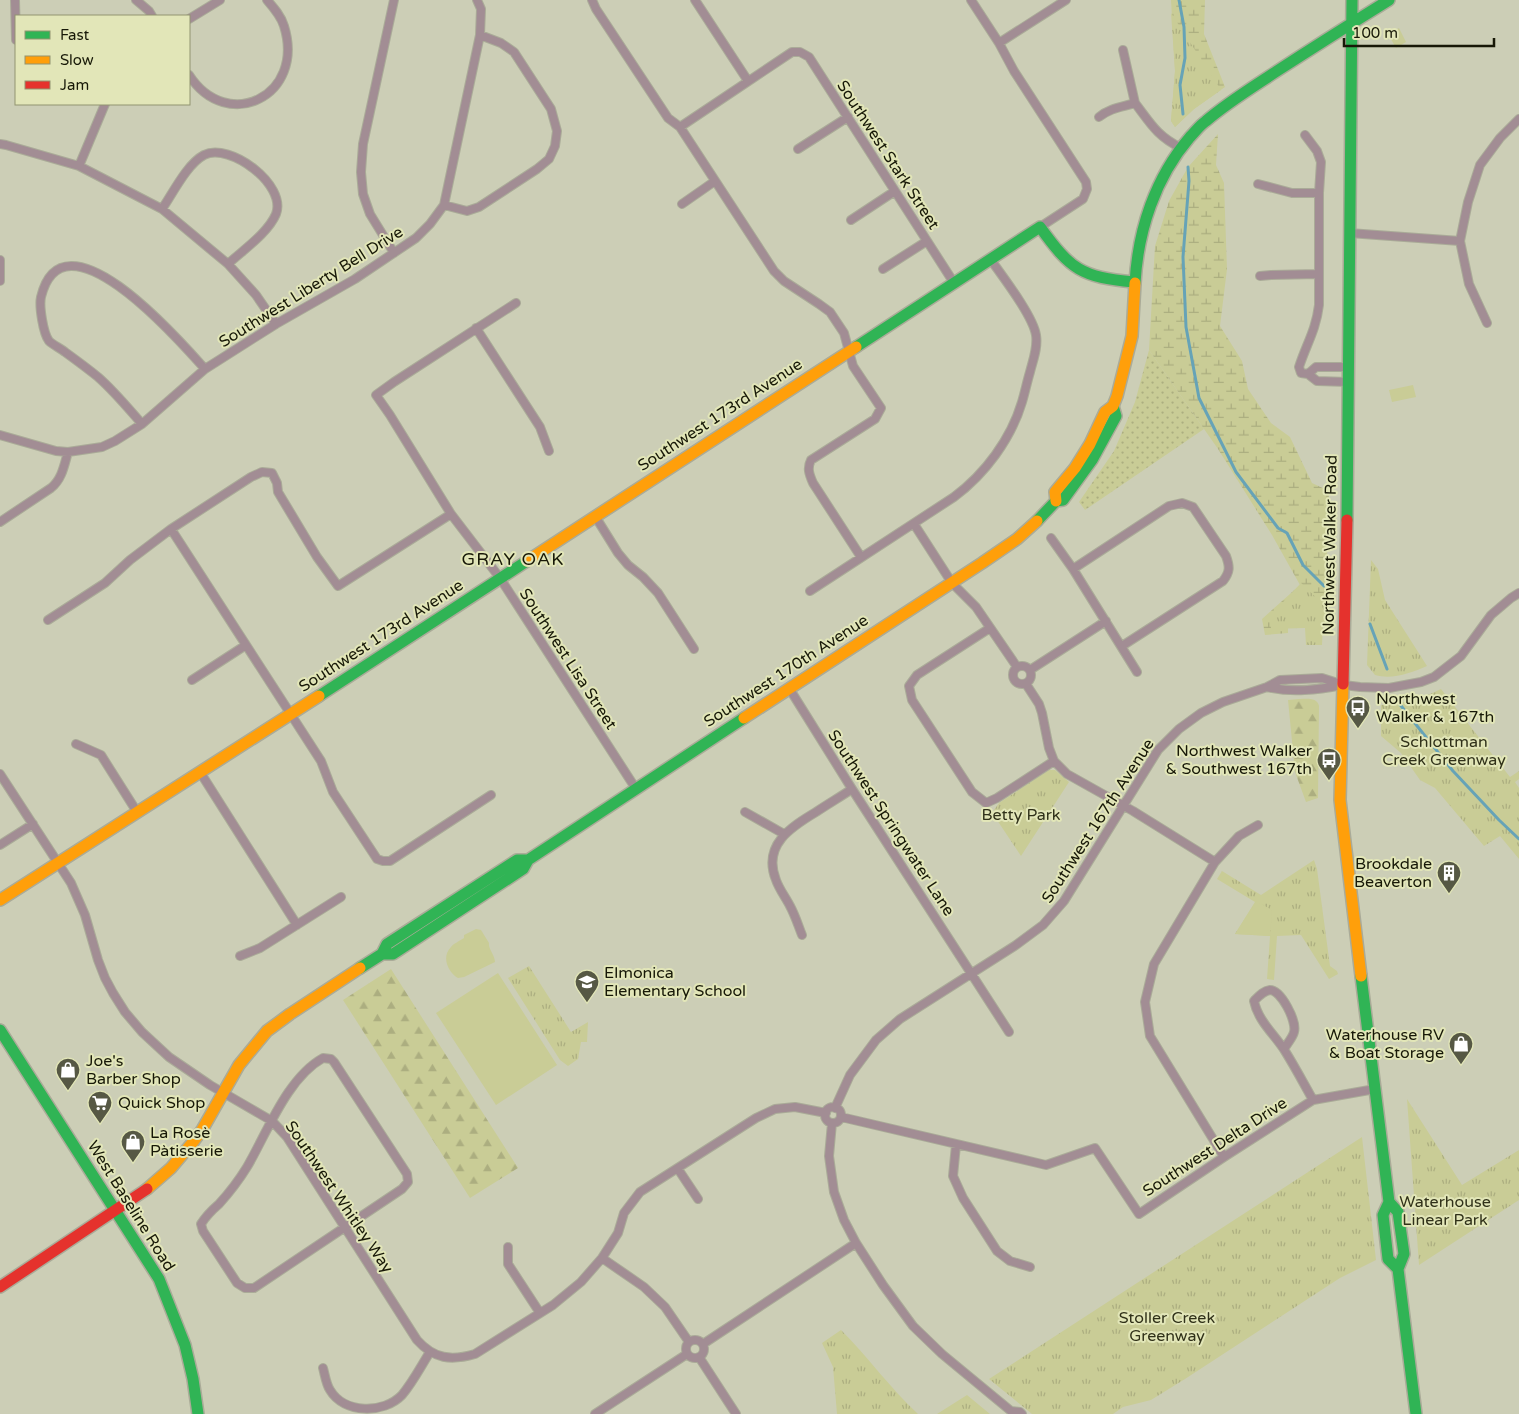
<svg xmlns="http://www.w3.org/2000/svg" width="1519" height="1414" viewBox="0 0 1519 1414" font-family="'Varela Round',sans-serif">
	<defs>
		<pattern id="grass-dots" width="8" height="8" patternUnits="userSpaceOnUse" patternTransform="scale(1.25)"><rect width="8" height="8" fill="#c9cc96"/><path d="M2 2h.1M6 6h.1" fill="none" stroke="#acae80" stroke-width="1.8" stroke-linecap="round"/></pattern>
		<pattern id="forest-firs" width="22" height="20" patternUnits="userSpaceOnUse" patternTransform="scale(1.25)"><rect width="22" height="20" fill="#c9cc96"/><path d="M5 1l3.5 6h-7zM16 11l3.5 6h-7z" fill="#acae80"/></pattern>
		<pattern id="wetland-marsh" width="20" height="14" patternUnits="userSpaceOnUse" patternTransform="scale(1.25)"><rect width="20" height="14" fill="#c9cc96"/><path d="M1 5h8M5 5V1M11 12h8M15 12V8" fill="none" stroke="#acae80"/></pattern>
		<pattern id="park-tufts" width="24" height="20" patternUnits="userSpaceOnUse" patternTransform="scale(1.25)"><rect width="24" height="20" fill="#c9cc96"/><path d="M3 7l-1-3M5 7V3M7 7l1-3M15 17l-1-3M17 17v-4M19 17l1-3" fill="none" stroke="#acae80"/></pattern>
	</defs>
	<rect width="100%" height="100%" fill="#ccceb6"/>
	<path fill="url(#grass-dots)" d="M 1149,350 L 1204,429 L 1085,510 L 1079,502 L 1114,451 L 1135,402 Z"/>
	<path fill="url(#forest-firs)" d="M 1299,699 C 1307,699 1317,697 1319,706 L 1318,798 L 1306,802 L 1295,772 L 1288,700 Z
		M 391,969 L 518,1168 L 470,1198 L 343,1000 Z"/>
	<path fill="url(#wetland-marsh)" d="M 1171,0 L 1205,0 L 1204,34 L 1225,87 L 1194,109 L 1175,127 L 1171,121 L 1175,71 Z
		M 1218,134 L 1216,165 L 1224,183 L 1227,269 L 1220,326 L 1242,361 L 1248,389 L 1271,423 L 1290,437 L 1312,483 L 1329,491 L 1325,622 L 1288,625 L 1288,633 L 1265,635 L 1262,619 L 1300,585 L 1272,535 L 1218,449 L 1149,350 L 1155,246 L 1169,201 L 1188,167 Z"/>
	<path fill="url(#park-tufts)" d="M 1171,13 L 1221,90 L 1194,109 L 1175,127 L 1171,121 L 1175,71 Z
		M 1371,560 L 1378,569 L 1385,600 L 1427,666 C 1411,673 1392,680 1375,675 L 1367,665 Z
		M 1301,583 L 1324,605 L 1322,645 L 1306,645 L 1305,628 L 1271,629 L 1270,616 Z
		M 1441,689 L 1510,777 L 1519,771 L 1519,779 L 1515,782 L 1519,788 L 1519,859 L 1500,836 L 1484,846 L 1435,788 L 1420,780 L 1401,753 L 1381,736 L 1381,705 C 1403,703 1421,699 1441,689 Z
		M 1049,770 L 1055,770 L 1069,782 L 1021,856 L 995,817 L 994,810 L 999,803 Z
		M 1314,860 L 1317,869 L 1330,966 L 1337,971 L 1338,974 L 1329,979 L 1301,935 L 1277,936 L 1274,980 L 1267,979 L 1270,936 L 1235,934 L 1255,902 L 1217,879 L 1222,871 L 1261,895 Z
		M 529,966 L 571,1032 L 588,1022 L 587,1042 L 581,1042 L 578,1059 L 568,1066 L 560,1060 L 508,978 Z
		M 1407,1099 L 1462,1185 L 1519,1150 L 1519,1200 L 1419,1265 Z
		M 1362,1137 L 1376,1260 L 1340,1278 L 1185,1379 L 1151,1400 L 1123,1407 L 1113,1414 L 1032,1414 L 989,1379 Z
		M 841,1330 C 868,1357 890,1388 918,1414 L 837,1414 L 833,1367 L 822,1343 Z
		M 967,1395 L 990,1414 L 937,1414 Z"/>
	<path fill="#c9cc96" d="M 1399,28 L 1406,42 L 1396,48 L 1388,34 Z
		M 1413,385 L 1416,397 L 1392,402 L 1389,390 Z
		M 1256,901 L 1272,910 L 1270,936 L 1235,934 Z
		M 476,929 L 481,930 L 489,943 C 488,949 495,955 495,962 L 464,977 L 458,978 C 448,972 441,957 451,947 C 454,943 460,941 464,938 L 464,935 Z
		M 498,973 L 557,1065 L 496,1105 L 436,1013 Z"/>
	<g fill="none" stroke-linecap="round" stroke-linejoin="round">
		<path stroke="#66a3b7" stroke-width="3" d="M 1179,0 L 1184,27 L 1185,58 L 1180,85 L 1183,114
			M 1188,167 L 1189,181 L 1183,257 L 1186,327 L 1199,398 L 1236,472 L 1278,528 L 1287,533 L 1303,565 L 1324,586
			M 1370,624 L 1387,669
			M 1398,702 L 1453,771 L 1499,820 L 1519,839"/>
		<defs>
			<path id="street" d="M 15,0 L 16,40
				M 136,0 L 149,11 L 152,16
				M 394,0 L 363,144 L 361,172 L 363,194 L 370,214 L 394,253
				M 592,0 L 596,9 L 668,118 L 680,127 L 774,271 L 784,281 L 819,304 L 830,312 L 844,333 L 853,366 L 881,408 L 875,419 L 811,460 C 807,468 809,474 813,483 L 861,557
				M 695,0 L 748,81
				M 971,0 L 999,43 L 1066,0
				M 189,19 L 220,0
				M 999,43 L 1014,71 L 1086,182 L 1087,189 L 1083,199 L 1040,227
				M 1123,50 L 1135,103
				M 189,75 C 227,134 306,96 284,26 C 281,16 274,8 267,0
				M 1099,117 C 1110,108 1122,107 1135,103 C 1151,124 1157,136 1181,148
				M 680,127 L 792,52 L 800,52 L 809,57 L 954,283
				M 1305,135 L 1317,151 L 1321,162 L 1319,193 L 1319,305 C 1316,330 1306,345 1299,367 L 1301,373 L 1308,374 L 1317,381 L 1348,382
				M 0,144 L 6,145 L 79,166 L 162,209 L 228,264 L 256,295 L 276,324
				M 798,149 L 848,117
				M 79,166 L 105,104
				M 1258,184 L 1292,193 L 1319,193
				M 682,204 L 715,181
				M 444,205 L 467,211 L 479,207 L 537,169 L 549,159 L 555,146 L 557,131 L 551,109 L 514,52 L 501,43 L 480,35
				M 162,209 C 173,193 187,164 204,155 C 230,142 287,185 276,214 C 268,233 243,250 228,264
				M 851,220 L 895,191
				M 1349,233 L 1460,241
				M 0,260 L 0,281
				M 883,269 L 927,241
				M 1260,276 L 1271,275 L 1318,274
				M 516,303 L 394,382 L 376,395 L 390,415 L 451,514 L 500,578 L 636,789
				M 1487,323 L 1469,284 L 1460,241 L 1468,202 L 1480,165 L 1500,138 L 1519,119
				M 476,328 L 540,427 L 549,451
				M 1308,374 L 1316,367 L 1349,367
				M 142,424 C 128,408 114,391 98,377 C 87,368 76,360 65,352 C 60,348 53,345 49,341 C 43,333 39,306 41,297 C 63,206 180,341 205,369
				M 0,435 L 56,451 L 68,452 L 102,447 L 115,441 L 142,424 L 205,369 L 276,324 L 355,279 L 416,238 L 430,224 L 444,205 L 480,35 L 481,9 L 477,0
				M 595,516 L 618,553 L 628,565 L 643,577 L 658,593 L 694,649
				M 0,522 L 51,488 C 62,479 64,466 68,452
				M 914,524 L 952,583 L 976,607 L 1017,667
				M 171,529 L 321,761 L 333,792 L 377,859 L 383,861 L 390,861 L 491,795
				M 1051,538 L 1073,569 L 1137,672
				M 1073,569 L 1169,506 L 1182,503 L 1193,507 L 1226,556 C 1230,567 1230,572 1223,581 L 1122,646
				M 810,591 L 954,497 C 985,474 1011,439 1022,402 C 1025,392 1027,382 1030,372 C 1033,360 1038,348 1036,335 C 1033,316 1003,277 991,260
				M 48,620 L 105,583 L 130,560 L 171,529 L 251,477 L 262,472 L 272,473 L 277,483 L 278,492 L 317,557 L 338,586 L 451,514
				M 990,628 L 917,675 L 909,686 L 912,700 L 972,792 L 986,803 L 997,798 L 1054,761
				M1013 675a9 9 0 1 1 18 0a9 9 0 1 1-18 0Z
				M 1030,670 L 1106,621
				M 192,680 L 246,645
				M 1026,684 L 1039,704 L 1042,713 L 1049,748 L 1054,761 L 1067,774 L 1133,811 L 1215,862
				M 1267,687 C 1292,693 1317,690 1342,685
				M 789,688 L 852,789 L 1009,1032
				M 76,744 L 101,755 L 137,812
				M 200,772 L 297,925
				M 0,774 L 71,883 L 85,915 L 98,960 L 105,978 L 113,993 L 125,1012 L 142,1032 L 169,1057 L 210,1085 L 272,1121 L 287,1137 L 417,1340 C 434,1359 451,1361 475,1354 L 553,1305 L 581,1282 L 602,1258 L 618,1233 L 624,1213 L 640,1192 L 756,1118 L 775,1109 L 795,1107 L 826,1113
				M 745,812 L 784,834
				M 0,845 L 33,824
				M 802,935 C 798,925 795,915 790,906 C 786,898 779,889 776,880 C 762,845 791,827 816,812 C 828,804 840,797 852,789
				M 240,956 L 260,948 L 341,897
				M 1284,1049 C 1287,1044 1293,1037 1294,1032 C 1297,1021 1281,990 1270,990 C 1263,991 1259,996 1254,1001 C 1258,1021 1275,1035 1285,1051 C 1295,1067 1304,1084 1313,1100
				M 323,1058 L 331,1059 L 334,1062 L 407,1174 L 408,1182 L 402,1189 L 254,1288 L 245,1288 L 237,1283 L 203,1231 L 201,1224 C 206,1216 212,1210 219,1204 C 229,1193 239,1180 247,1167 C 267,1133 287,1078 323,1058 Z
				M825 1115a8 8 0 1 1 16 0a8 8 0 1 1-16 0Z
				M 835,1108 L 850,1075 L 876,1040 L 900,1019 L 1016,945 L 1043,925 L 1064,901 L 1158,750 L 1179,729 L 1201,713 L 1223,702 L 1267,687 L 1280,680 L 1322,678 L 1344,685 L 1360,687 L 1389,688 L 1421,682 L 1434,677 L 1461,656 L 1491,615 L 1511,598 L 1519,593
				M 841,1117 L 1046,1165 L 1095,1148 L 1139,1214 L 1224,1157 L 1313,1100 L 1375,1089
				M 832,1123 L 829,1156 L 834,1192 L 844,1220 L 856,1243 L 883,1285 L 913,1326 L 942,1354 L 1011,1411 L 1020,1412 L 1022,1414
				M 956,1145 L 953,1176 L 963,1198 L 997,1251 L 1010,1261 L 1030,1267
				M 1224,1157 L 1150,1036 L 1145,1002 L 1154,964 L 1215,862 L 1239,836 L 1258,825
				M 678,1169 L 698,1199
				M 508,1247 L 508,1264 L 540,1313
				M 602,1258 L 644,1287 L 665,1307 L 689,1342
				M686 1349a9 9 0 1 1 18 0a9 9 0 1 1-18 0Z
				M 703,1344 L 856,1243
				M 699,1357 L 736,1414
				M 323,1368 C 325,1375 326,1384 330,1390 C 344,1414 384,1414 402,1395 C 413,1382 421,1366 430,1352
				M 595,1414 L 687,1354"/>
			<path id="fast" d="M 1135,283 C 1138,230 1155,178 1190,137 C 1195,132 1200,125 1206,121 C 1228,102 1253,87 1277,71 C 1314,47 1352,23 1389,0
				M 856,347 L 1040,227 C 1071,270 1081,277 1134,282
				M 1347,520 L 1352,0
				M 1037,521 L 1056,501 L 1063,500 L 1092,460 L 1116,416 L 1113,406
				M 319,696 L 527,561
				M 382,954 L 387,944 L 517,860 L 528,860
				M 360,968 L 382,954 L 393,954 L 523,869 L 528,860 L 744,718
				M 1361,976 L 1389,1202 L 1383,1215 L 1388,1259 L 1398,1269
				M 0,1030 L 159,1279 L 185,1345 L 193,1379 L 198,1414
				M 1389,1202 L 1398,1212 L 1404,1254 L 1398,1269 L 1416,1414"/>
			<path id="slow" d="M 1056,501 L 1055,492 L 1075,468 L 1090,444 L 1105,412 L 1113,406 L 1117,396 L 1132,336 L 1135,283
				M 527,561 L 856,347
				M 1343,684 L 1340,800 L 1361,976
				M 744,718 L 982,563 L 1017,539 L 1037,521
				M 0,900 L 319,696
				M 147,1189 L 171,1168 L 193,1142 L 202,1130 L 239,1065 L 267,1031 L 290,1014 L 360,968"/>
			<path id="jam" d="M 1343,684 L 1347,520
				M 0,1287 L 147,1189"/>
		</defs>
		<use href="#street" stroke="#aaab98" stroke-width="10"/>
		<use href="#fast" stroke="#aaab98" stroke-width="14"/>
		<use href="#slow" stroke="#aaab98" stroke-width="14"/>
		<use href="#jam" stroke="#aaab98" stroke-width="14"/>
		<use href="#street" stroke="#a28d94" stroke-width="8"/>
		<use href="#fast" stroke="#30b455" stroke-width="11"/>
		<use href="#slow" stroke="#ff9f0a" stroke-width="11"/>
		<use href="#jam" stroke="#e5322d" stroke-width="11"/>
	</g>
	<defs>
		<symbol id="bus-pin" viewBox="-11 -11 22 30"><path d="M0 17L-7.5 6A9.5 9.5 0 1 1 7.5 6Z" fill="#565844" stroke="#e2e6b8"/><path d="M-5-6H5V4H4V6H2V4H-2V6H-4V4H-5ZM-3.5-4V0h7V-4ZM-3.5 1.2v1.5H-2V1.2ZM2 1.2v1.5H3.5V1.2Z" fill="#fff"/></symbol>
		<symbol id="building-pin" viewBox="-11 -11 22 30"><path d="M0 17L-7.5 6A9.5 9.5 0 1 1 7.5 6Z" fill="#565844" stroke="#e2e6b8"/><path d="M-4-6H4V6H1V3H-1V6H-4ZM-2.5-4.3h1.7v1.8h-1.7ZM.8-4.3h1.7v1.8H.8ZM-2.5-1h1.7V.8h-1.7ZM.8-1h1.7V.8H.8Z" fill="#fff"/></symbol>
		<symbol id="school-pin" viewBox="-11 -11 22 30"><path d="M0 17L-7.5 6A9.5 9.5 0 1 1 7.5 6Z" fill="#565844" stroke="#e2e6b8"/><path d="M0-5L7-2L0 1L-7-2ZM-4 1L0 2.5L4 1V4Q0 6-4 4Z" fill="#fff"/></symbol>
		<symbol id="shop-pin" viewBox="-11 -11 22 30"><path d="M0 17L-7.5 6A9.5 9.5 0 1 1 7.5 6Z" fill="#565844" stroke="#e2e6b8"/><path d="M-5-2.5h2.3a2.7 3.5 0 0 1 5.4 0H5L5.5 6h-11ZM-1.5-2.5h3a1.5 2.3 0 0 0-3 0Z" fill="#fff"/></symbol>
		<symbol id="supermarket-pin" viewBox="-11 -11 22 30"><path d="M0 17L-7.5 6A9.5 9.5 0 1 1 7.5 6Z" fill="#565844" stroke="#e2e6b8"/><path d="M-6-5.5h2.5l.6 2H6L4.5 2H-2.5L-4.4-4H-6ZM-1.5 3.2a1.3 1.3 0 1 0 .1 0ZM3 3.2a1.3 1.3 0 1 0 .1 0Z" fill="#fff"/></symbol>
	</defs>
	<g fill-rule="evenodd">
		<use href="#bus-pin" x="1344" y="694" width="28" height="38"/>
		<use href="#bus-pin" x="1315" y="746" width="28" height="38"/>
		<use href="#building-pin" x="1435" y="859" width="28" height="38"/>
		<use href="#school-pin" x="573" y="968" width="28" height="38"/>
		<use href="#shop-pin" x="1447" y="1030" width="28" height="38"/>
		<use href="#shop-pin" x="54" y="1056" width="28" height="38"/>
		<use href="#supermarket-pin" x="86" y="1089" width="28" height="38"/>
		<use href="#shop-pin" x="119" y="1128" width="28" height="38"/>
	</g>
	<g text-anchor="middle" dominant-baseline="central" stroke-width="4" stroke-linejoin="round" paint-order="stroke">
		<g font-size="16" fill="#171807" stroke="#e2e6b8">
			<text transform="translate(888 155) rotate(57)">Southwest Stark Street</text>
			<text transform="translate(311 287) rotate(-32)">Southwest Liberty Bell Drive</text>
			<text transform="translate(720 415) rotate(-33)">Southwest 173rd Avenue</text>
			<text transform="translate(1330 545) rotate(-89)">Northwest Walker Road</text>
			<text transform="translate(381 636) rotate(-33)">Southwest 173rd Avenue</text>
			<text transform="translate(568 659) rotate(57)">Southwest Lisa Street</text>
			<text transform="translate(786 671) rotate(-33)">Southwest 170th Avenue</text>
			<text transform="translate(1098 821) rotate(-57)">Southwest 167th Avenue</text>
			<text transform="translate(891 823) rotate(57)">Southwest Springwater Lane</text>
			<text transform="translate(1215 1147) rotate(-33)">Southwest Delta Drive</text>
			<text transform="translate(339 1197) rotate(56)">Southwest Whitley Way</text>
			<text transform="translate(131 1206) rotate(58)">West Baseline Road</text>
		</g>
		<g font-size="16" fill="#171807" stroke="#e2e6b8" text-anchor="start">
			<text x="1376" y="699">Northwest<tspan x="1376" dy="18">Walker &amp; 167th</tspan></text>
			<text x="1312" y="751" text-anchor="end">Northwest Walker<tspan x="1312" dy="18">&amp; Southwest 167th</tspan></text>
			<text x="1432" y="864" text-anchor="end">Brookdale<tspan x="1432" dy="18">Beaverton</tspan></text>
			<text x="604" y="973">Elmonica<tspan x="604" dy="18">Elementary School</tspan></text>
			<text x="1444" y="1035" text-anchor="end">Waterhouse RV<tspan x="1444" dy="18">&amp; Boat Storage</tspan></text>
			<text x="86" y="1061">Joe's<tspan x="86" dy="18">Barber Shop</tspan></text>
			<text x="118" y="1103">Quick Shop</text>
			<text x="150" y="1133">La Rosè<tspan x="150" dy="18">Pàtisserie</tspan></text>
		</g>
		<g font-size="16" fill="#303119" stroke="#e2e6b8">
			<text x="1444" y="742">Schlottman<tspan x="1444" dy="18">Creek Greenway</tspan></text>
			<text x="1021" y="815">Betty Park</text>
			<text x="1445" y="1202">Waterhouse<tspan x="1445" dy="18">Linear Park</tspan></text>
			<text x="1167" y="1318">Stoller Creek<tspan x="1167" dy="18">Greenway</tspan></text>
		</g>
		<g font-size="18" letter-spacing="1" fill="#171807" stroke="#e2e6b8">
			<text x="513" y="559">GRAY OAK</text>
		</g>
	</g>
	<rect x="15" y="15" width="175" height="90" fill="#e2e6b8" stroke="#919471"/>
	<rect x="25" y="31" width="25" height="8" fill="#30b455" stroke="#919471"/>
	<text x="60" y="40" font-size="15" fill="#171807">Fast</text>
	<rect x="25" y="56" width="25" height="8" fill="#ff9f0a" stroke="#919471"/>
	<text x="60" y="65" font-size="15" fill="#171807">Slow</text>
	<rect x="25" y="81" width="25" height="8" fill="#e5322d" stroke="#919471"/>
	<text x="60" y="90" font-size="15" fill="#171807">Jam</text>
	<path d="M1344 38v8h150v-8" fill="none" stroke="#171807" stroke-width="2.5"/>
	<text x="1352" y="38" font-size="15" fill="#171807" stroke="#e2e6b8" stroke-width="4" paint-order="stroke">100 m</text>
</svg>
